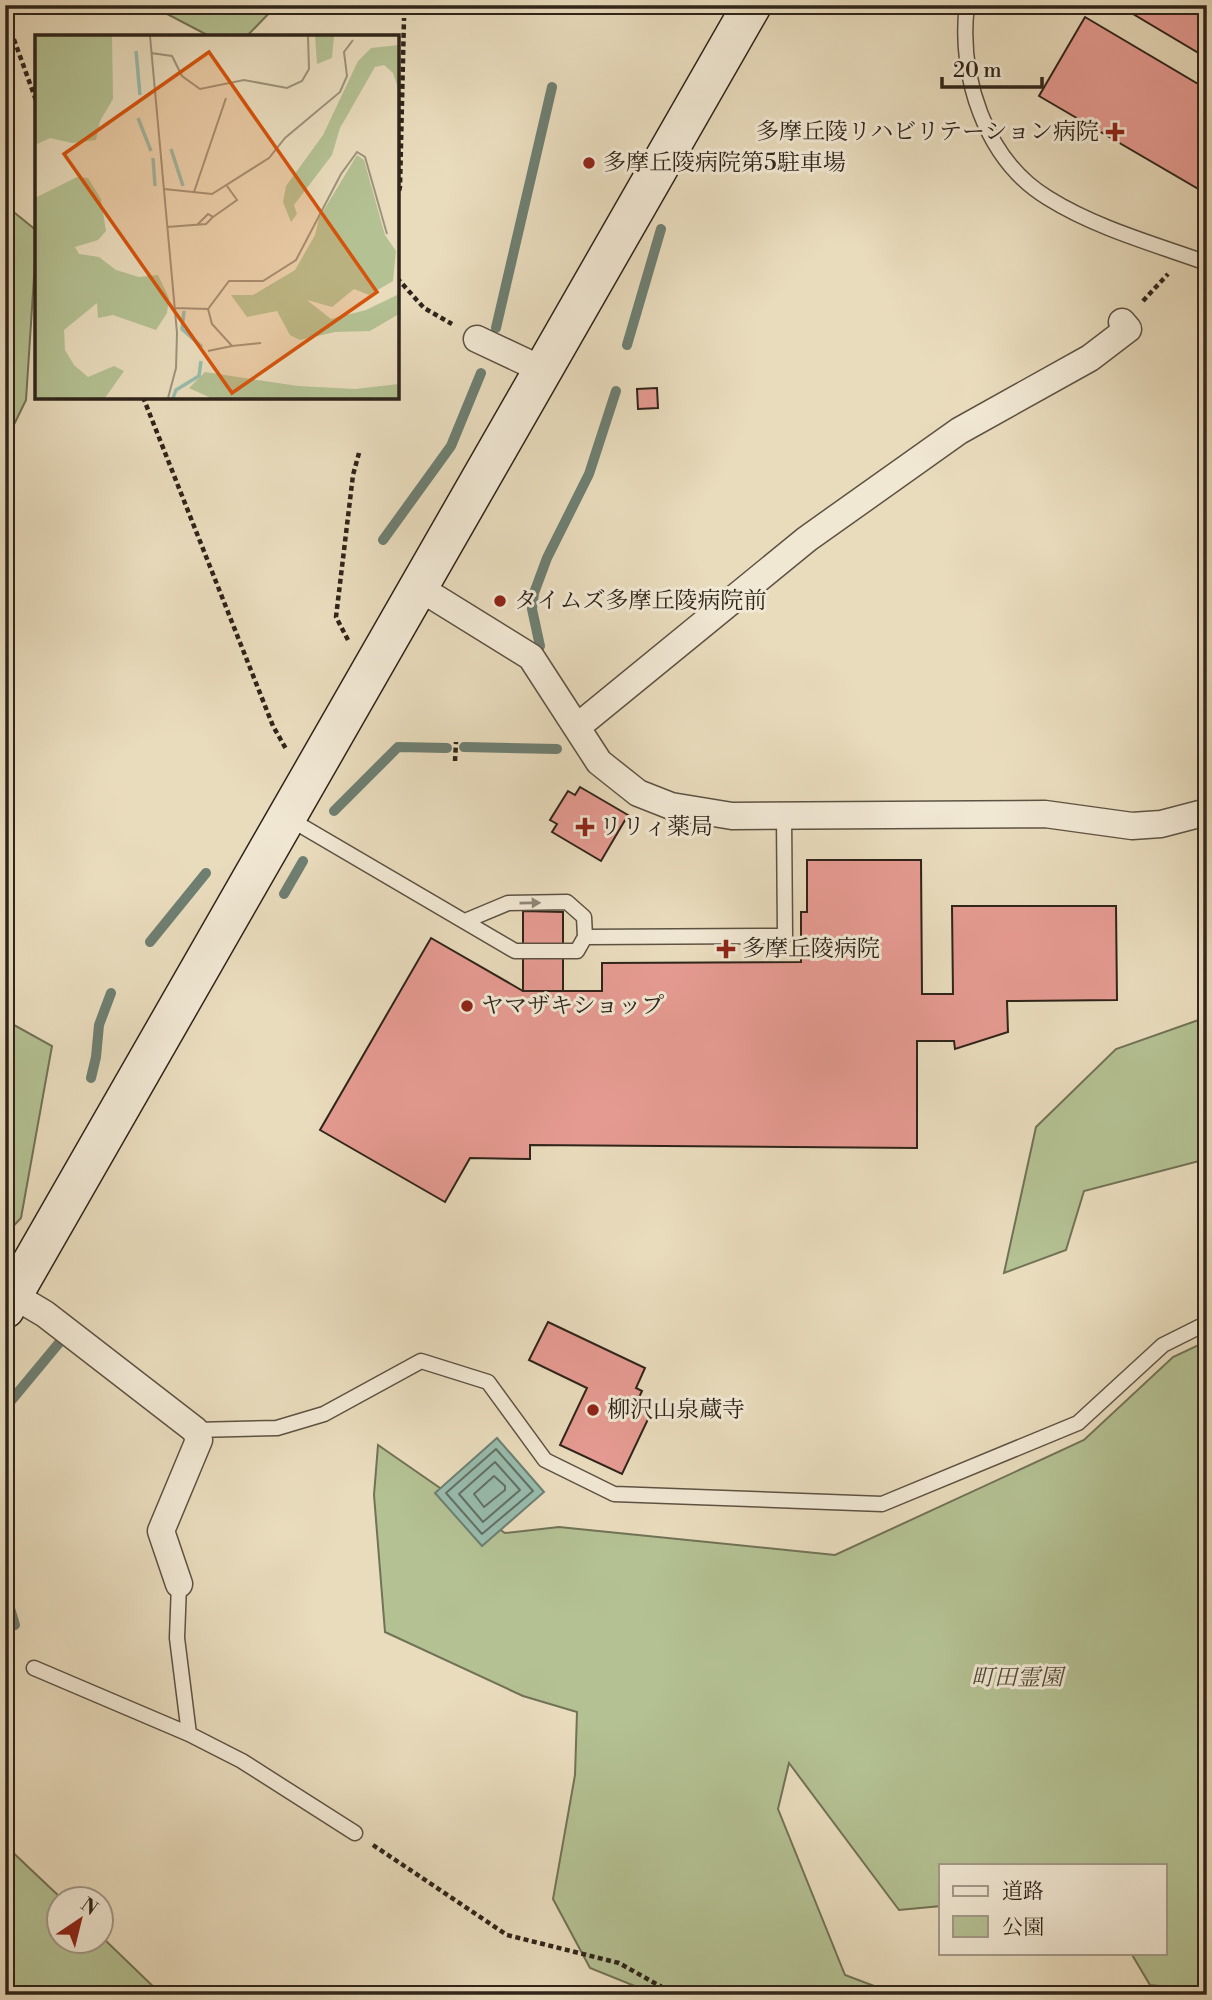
<svg xmlns="http://www.w3.org/2000/svg" width="1212" height="2000" viewBox="0 0 1212 2000" font-family="'Libre Bodoni','Noto Serif JP',serif">
	<rect width="100%" height="100%" fill="#e9dcbd"/>
	<filter id="stains"><feTurbulence type="fractalNoise" baseFrequency=".00286" numOctaves="4"/><feColorMatrix values="0 0 0 0 .2 0 0 0 0 .09 0 0 0 0 .02 0 0 0 .5 -.17"/></filter>
	<radialGradient id="worn" r=".72"><stop offset=".6" stop-color="#630" stop-opacity="0"/><stop offset="1" stop-color="#630" stop-opacity=".3"/></radialGradient>
	<path fill="#b4c193" stroke="#717256" stroke-width="2" d="M 150,5 L 277,5 L 246,37 L 211,37 Z
		M 5,205 L 37,231 L 26,400 L 5,443 Z
		M 1207,1017 L 1207,1159 L 1084,1191 L 1066,1250 L 1004,1273 L 1036,1127 L 1116,1049 Z
		M 5,1020 L 52,1046 L 21,1218 L 5,1235 Z
		M 1207,1341 L 1207,1991 L 1150,1985 L 1131,1953 L 1165,1953 L 1165,1865 L 941,1865 L 941,1906 L 899,1910 L 789,1763 L 778,1809 L 845,1975 L 898,1995 L 657,1995 L 590,1968 L 553,1899 L 575,1775 L 577,1712 L 523,1696 L 385,1632 L 374,1495 L 378,1445 L 505,1533 L 559,1527 L 835,1555 L 1084,1440 L 1173,1357 Z
		M 5,1845 L 61,1898 L 60,1898 L 60,1940 L 102,1940 L 102,1937 L 162,1995 L 5,1995 Z"/>
	<path fill="#98bcad" stroke="#6e7f72" stroke-width="2" d="M 497,1438 L 544,1492 L 482,1546 L 435,1493 Z"/>
	<g fill="none" stroke-linecap="round" stroke-linejoin="round">
		<path stroke="#637064" stroke-width="2" d="M 496,1449 L 533,1491 L 482,1534 L 446,1493 Z
			M 495,1462 L 520,1490 L 483,1522 L 459,1494 Z
			M 494,1476 L 505,1486 L 505,1490 L 484,1507 L 474,1494 Z"/>
		<path stroke="#6e7f72" stroke-width="10" d="M 496,328 L 552,87
			M 627,345 L 661,229
			M 383,540 L 451,446 L 481,373
			M 540,646 L 532,609 L 534,593 L 547,558 L 589,474 L 616,391
			M 464,747 L 557,749
			M 334,811 L 398,747 L 447,748
			M 284,894 L 303,861
			M 150,942 L 206,873
			M 91,1078 L 96,1057 L 99,1025 L 111,993
			M 5,1408 L 59,1343
			M 5,1592 L 15,1625"/>
	</g>
	<path fill="#e69b92" stroke="#2e241a" stroke-width="2" d="M 1118,5 L 1207,5 L 1207,58 Z
		M 1085,17 L 1205,88 L 1207,86 L 1207,194 L 1039,96 Z
		M 657,388 L 658,408 L 638,409 L 637,389 Z
		M 580,787 L 628,815 L 601,861 L 552,832 L 557,824 L 550,820 L 568,791 L 575,795 Z
		M 807,860 L 921,860 L 922,994 L 953,994 L 952,906 L 1116,906 L 1117,1000 L 1007,1001 L 1008,1032 L 955,1049 L 954,1041 L 917,1041 L 917,1148 L 530,1145 L 530,1159 L 470,1158 L 445,1202 L 320,1130 L 431,938 L 523,991 L 602,991 L 602,963 L 801,962 L 801,912 L 807,912 Z
		M 523,911 L 563,912 L 563,991 L 523,991 Z
		M 548,1322 L 645,1368 L 636,1388 L 642,1391 L 634,1408 L 650,1415 L 622,1474 L 560,1445 L 587,1388 L 529,1360 Z"/>
	<g fill="none" stroke-linecap="round" stroke-linejoin="round">
		<defs>
			<path id="lane" d="M 967,5 C 958,75 985,160 1048,198 C 1096,228 1154,244 1207,263
				M 288,818 L 515,951 L 577,951 L 585,937 L 584,917 L 567,902 L 508,903 L 465,921
				M 585,937 L 785,936 L 784,816
				M 195,1430 L 277,1428 L 324,1414 L 421,1361 L 488,1382 L 545,1460 L 614,1494 L 882,1504 L 1078,1423 L 1163,1345 L 1207,1323
				M 179,1584 L 177,1638 L 189,1734 L 242,1761 L 355,1833
				M 34,1668 L 189,1734"/>
			<path id="street" d="M 477,339 L 543,370
				M 418,587 L 531,657 L 599,762 L 638,793 L 671,806 L 732,816 L 1045,814 L 1132,826 L 1161,824 L 1207,812
				M 577,727 L 807,539 L 959,431 L 1090,358 L 1128,329 L 1122,322
				M 13,1295 L 45,1314 L 195,1430 L 199,1440 L 161,1531 L 179,1584"/>
			<path id="secondary" d="M 5,1309 L 752,5"/>
		</defs>
		<use href="#lane" stroke="#5d5243" stroke-width="17"/>
		<use href="#street" stroke="#5d5243" stroke-width="29"/>
		<use href="#secondary" stroke="#2e241a" stroke-width="41"/>
		<path stroke="#2e241a" stroke-width="4.5" stroke-dasharray="5 3.5" stroke-linecap="butt" d="M 5,25 L 12,34 L 37,103
			M 397,199 L 400,187 L 404,18
			M 397,278 L 424,308 L 452,324
			M 1143,301 L 1168,274
			M 143,397 L 273,726 L 286,749
			M 348,640 L 336,617 L 353,475 L 359,453
			M 455,761 L 456,742
			M 373,1845 L 507,1935 L 619,1963 L 676,1995"/>
		<use href="#lane" stroke="#f1e8d4" stroke-width="14"/>
		<use href="#street" stroke="#f1e8d4" stroke-width="26"/>
		<use href="#secondary" stroke="#f1e8d4" stroke-width="38"/>
	</g>
	<defs><path id="oneway-solid" d="M-6-.8H1V-3.2L6.5 0L1 3.2V.8H-6Z" transform="scale(1.75)"/></defs>
	<use fill="#908677" href="#oneway-solid" transform="translate(530 903) rotate(-1)"/>
	<g fill="#8f2418" stroke="#f1e8d4" stroke-width="2.5">
		<path d="M1111.5 121.5h7v7h7v7h-7v7h-7v-7h-7v-7h7z"/>
		<circle cx="589" cy="163" r="7"/>
		<circle cx="500" cy="601" r="7"/>
		<path d="M581.5 816.5h7v7h7v7h-7v7h-7v-7h-7v-7h7z"/>
		<path d="M722.5 938.5h7v7h7v7h-7v7h-7v-7h-7v-7h7z"/>
		<circle cx="467" cy="1006" r="7"/>
		<circle cx="593" cy="1410" r="7"/>
	</g>
	<g text-anchor="middle" dominant-baseline="central" stroke-width="6" stroke-linejoin="round" paint-order="stroke">
		<g font-size="23" fill="#2e241a" stroke="#f1e8d4" text-anchor="start">
			<text x="1099" y="132" text-anchor="end">多摩丘陵リハビリテーション病院</text>
			<text x="603" y="163">多摩丘陵病院第5駐車場</text>
			<text x="514" y="601">タイムズ多摩丘陵病院前</text>
			<text x="599" y="827">リリィ薬局</text>
			<text x="742" y="949">多摩丘陵病院</text>
			<text x="481" y="1006">ヤマザキショップ</text>
			<text x="607" y="1410">柳沢山泉蔵寺</text>
		</g>
		<g font-size="23" font-style="italic" fill="#504b38" stroke="#f1e8d4">
			<text x="1017" y="1678">町田霊園</text>
		</g>
	</g>
	<g transform="translate(35 35)">
		<rect width="364" height="364" fill="#e9dcbd"/>
		<path d="M 0,1 L 77,1 L 78,64 L 65,86 L 61,105 L 37,108 L 15,103 L 0,110 ZM 280,1 L 299,1 L 297,23 L 282,29 ZM 364,10 L 364,56 L 358,38 L 349,30 L 340,32 L 305,93 L 297,120 L 259,170 L 262,179 L 256,187 L 248,167 L 251,151 L 288,100 L 323,26 L 336,13 ZM 322,120 L 329,125 L 350,200 L 361,216 L 358,246 L 334,260 L 319,254 L 297,272 L 272,265 L 296,284 L 331,275 L 364,259 L 364,279 L 335,296 L 300,297 L 265,305 L 255,300 L 242,276 L 212,282 L 196,260 L 218,260 L 260,235 L 280,200 L 284,183 ZM 42,142 L 53,143 L 66,164 L 71,196 L 63,205 L 40,212 L 44,219 L 64,222 L 81,235 L 104,242 L 123,240 L 134,263 L 132,278 L 121,295 L 78,280 L 63,283 L 62,268 L 29,295 L 30,315 L 39,330 L 53,342 L 79,331 L 89,336 L 70,363 L 0,363 L 0,163 ZM 170,337 L 263,351 L 320,354 L 364,349 L 364,363 L 176,363 L 154,353 Z" fill="#b4c193"/>
		<path fill="none" stroke="#98bcad" stroke-width="3.5" d="M 101,16 L 105,60M 103,83 L 116,116M 136,114 L 148,151M 118,123 L 120,151M 149,276 L 147,294 L 167,312M 138,363 L 141,355 L 164,341 L 166,326"/>
		<path fill="none" stroke="#9e927c" stroke-width="2" d="M 115,1 L 142,298 L 141,333 L 133,363M 116,18 L 137,21 L 147,41 L 165,54 L 209,45 L 252,53 L 267,46 L 274,34 L 273,1M 129,154 L 177,159 L 234,123 L 250,103 L 305,57 L 312,41 L 309,17 L 318,5M 159,157 L 191,63M 178,182 L 202,165 L 192,151M 132,192 L 171,189 L 178,182 L 173,179 L 162,190M 139,273 L 173,274 L 194,246 L 228,246 L 261,225 L 306,139 L 322,117 L 330,122 L 352,199M 173,274 L 177,289 L 197,311 L 226,308M 173,316 L 197,311"/>
		<path fill="#d5540d" fill-opacity="0.15" stroke="#d5540d" stroke-width="3.5" d="M 174,17 L 342,257 L 197,358 L 29,119 Z"/>
		<rect width="364" height="364" fill="none" stroke="#2e241a" stroke-width="3.5"/>
	</g>
	<rect width="1212" height="2000" fill="none" stroke="#e9dcbd" stroke-width="28"/>
	<rect x="7" y="7" width="1198" height="1986" fill="none" stroke="#2e241a" stroke-width="3.5"/>
	<rect x="14" y="14" width="1184" height="1972" fill="none" stroke="#2e241a" stroke-width="2"/>
	<rect x="939" y="1864" width="228" height="91" fill="#f1e8d4" stroke="#a39a8a" stroke-width="2"/>
	<rect x="953" y="1886" width="35" height="10" fill="#f1e8d4" stroke="#a39a8a" stroke-width="2"/>
	<text x="1002" y="1898" font-size="21" fill="#2e241a">道路</text>
	<rect x="953" y="1916" width="35" height="21" fill="#b4c193" stroke="#a39a8a" stroke-width="2"/>
	<text x="1002" y="1934" font-size="21" fill="#2e241a">公園</text>
	<g transform="translate(80 1920) rotate(35)"><circle r="33" fill="#f1e8d4" stroke="#a39a8a" stroke-width="2"/>
	<path d="M0-5L12 26L0 18L-12 26Z" fill="#8f2418"/>
	<text y="-10" font-size="19" font-weight="bold" text-anchor="middle" fill="#2e241a">N</text>
	</g>
	<path d="M942 77v10h100v-10" fill="none" stroke="#2e241a" stroke-width="3.5"/>
	<text x="953" y="77" font-size="21" fill="#2e241a" stroke="#f1e8d4" stroke-width="5" paint-order="stroke">20 m</text>
	<rect width="100%" height="100%" filter="url(#stains)"/>
	<rect width="100%" height="100%" fill="url(#worn)"/>
</svg>
